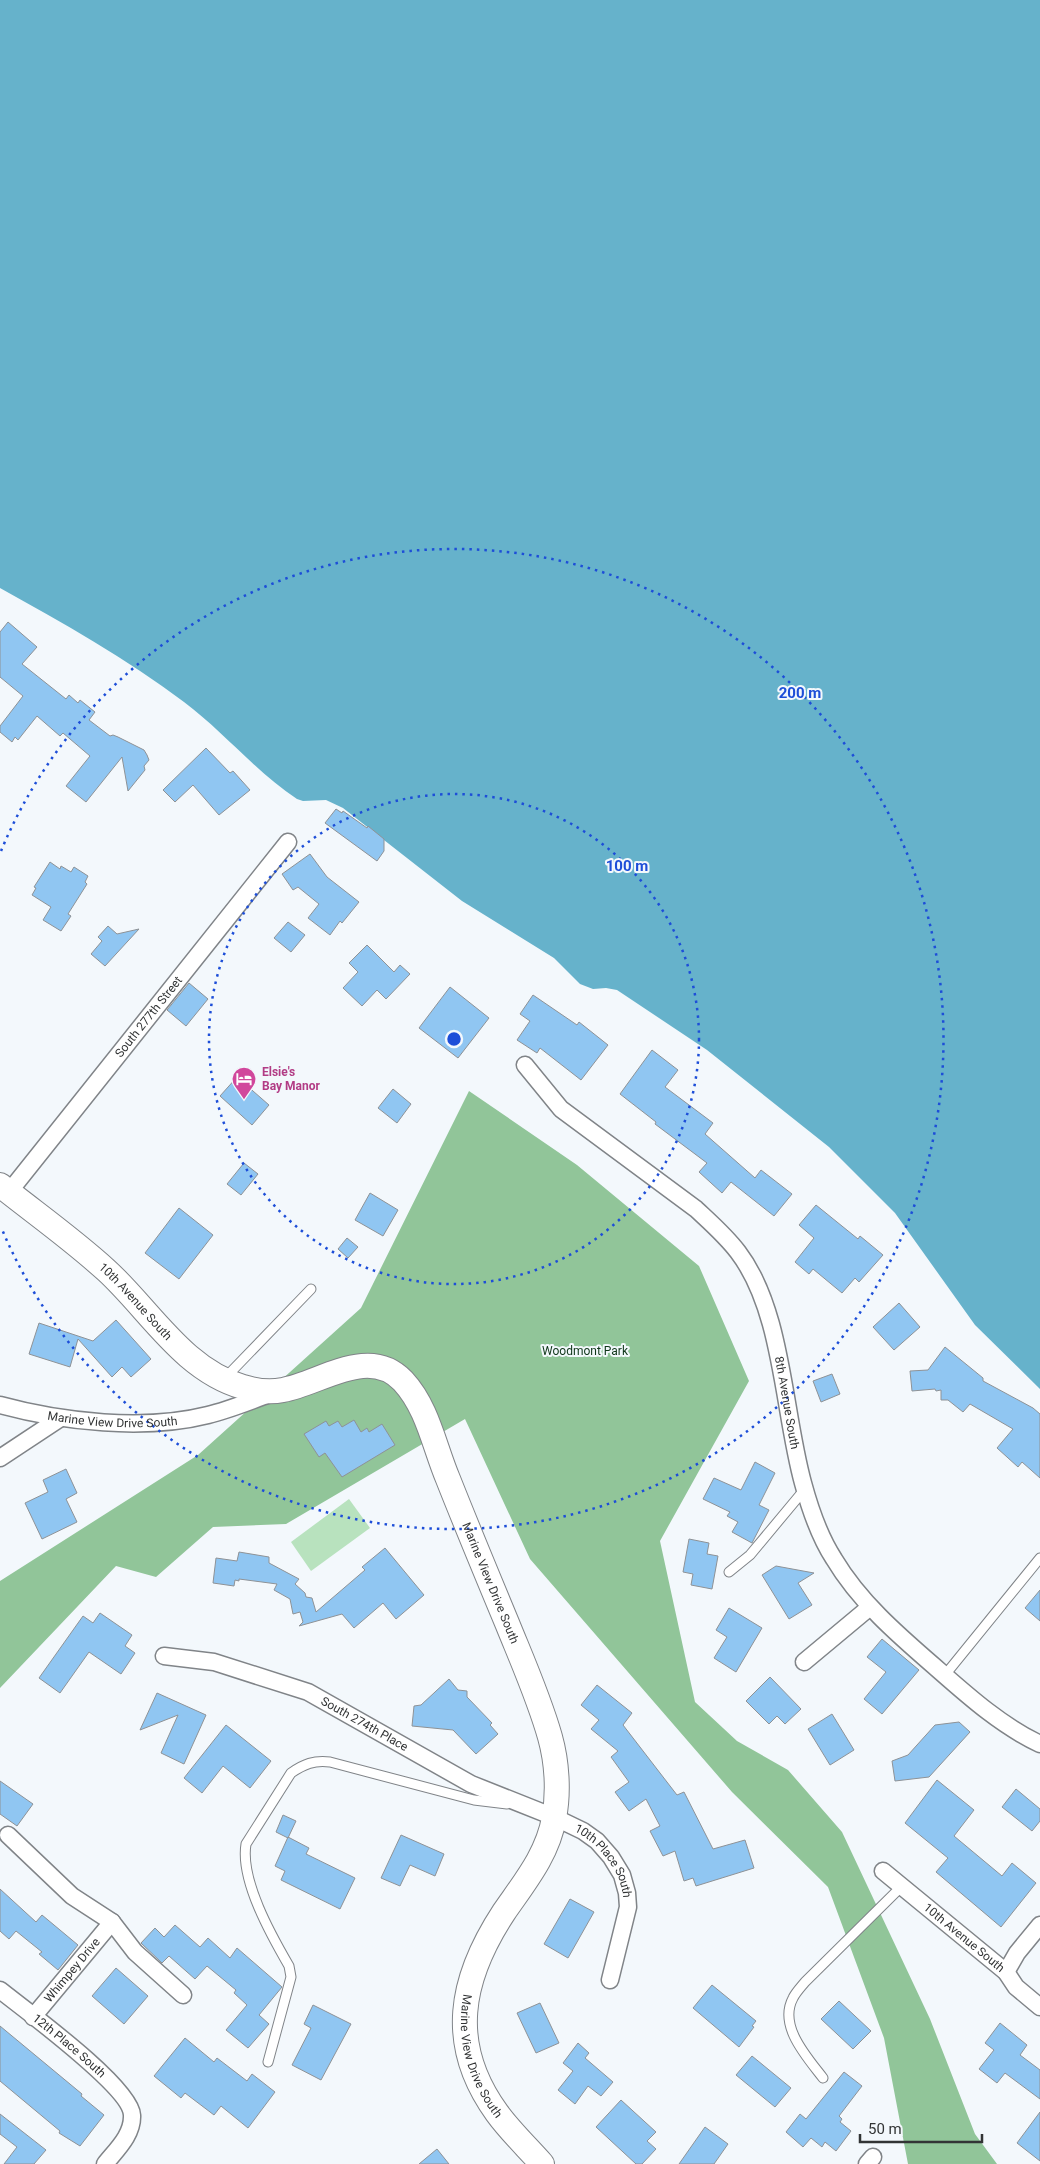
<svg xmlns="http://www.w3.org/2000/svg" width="1040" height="2164" viewBox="0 0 1040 2164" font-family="Roboto,sans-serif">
	<rect width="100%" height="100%" fill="#f3f8fc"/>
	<path fill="#b8e2be" d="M 349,1499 L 370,1528 L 311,1571 L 291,1542 Z"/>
	<path fill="#91c599" d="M 469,1091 L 577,1165 L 699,1266 L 749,1381 L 660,1541 L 695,1702 L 737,1741 L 788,1770 L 842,1832 L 930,2019 L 975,2134 L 997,2164 L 908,2164 L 884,2038 L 828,1887 L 732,1792 L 530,1559 L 465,1419 L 286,1524 L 213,1527 L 156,1577 L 116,1566 L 0,1688 L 0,1581 L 198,1455 L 361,1308 Z"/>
	<path fill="#66b2cb" d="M 0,0 L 1040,0 L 1040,1389 L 975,1325 L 895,1213 L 829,1147 L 707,1050 L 617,990 L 606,988 L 593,989 L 580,984 L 554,958 L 462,901 L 343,808 L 326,800 L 303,801 L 297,799 C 255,771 224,732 184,702 C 127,659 63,623 0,588 Z"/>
	<path fill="#90c6f2" stroke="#8e9296" d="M 8,622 L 37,647 L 22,664 L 66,699 L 69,695 L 78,703 L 80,700 L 95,712 L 89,720 L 110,736 L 113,735 L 118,737 L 144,750 L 147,755 L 149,760 L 144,766 L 145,770 L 128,791 L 122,757 L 86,802 L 66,786 L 90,756 L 63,733 L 60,736 L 37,716 L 18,740 L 15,737 L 12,742 L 0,732 L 0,726 L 23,696 L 0,677 L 0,632 Z
		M 206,748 L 230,773 L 233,771 L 250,790 L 219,815 L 193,785 L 175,802 L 163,790 Z
		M 336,809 L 342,813 L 343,811 L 367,828 L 368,826 L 384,839 L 384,851 L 377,861 L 325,823 Z
		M 310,854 L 327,877 L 359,902 L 342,923 L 340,921 L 330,935 L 308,918 L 319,904 L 298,887 L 293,890 L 282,874 Z
		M 50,862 L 60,869 L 61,866 L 71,872 L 74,867 L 88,876 L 85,882 L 87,884 L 68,914 L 71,916 L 61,931 L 43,920 L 51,907 L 32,895 L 36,888 L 34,887 Z
		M 288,922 L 305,935 L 291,952 L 274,938 Z
		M 108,926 L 117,934 L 139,929 L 105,966 L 91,954 L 102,941 L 98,937 Z
		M 367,945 L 394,972 L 400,965 L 410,974 L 386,999 L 377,990 L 362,1006 L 343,988 L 358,972 L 349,963 Z
		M 189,983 L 208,999 L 186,1026 L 167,1010 Z
		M 450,987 L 489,1018 L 458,1058 L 419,1028 Z
		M 533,995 L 577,1025 L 579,1022 L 608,1045 L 581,1080 L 540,1048 L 537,1053 L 517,1040 L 530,1021 L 520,1014 Z
		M 652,1050 L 678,1070 L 665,1087 L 713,1123 L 705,1134 L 755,1178 L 761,1170 L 792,1194 L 774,1216 L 731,1182 L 722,1193 L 699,1172 L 707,1163 L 655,1124 L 656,1122 L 620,1094 Z
		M 237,1077 L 269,1105 L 252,1125 L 220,1096 Z
		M 393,1089 L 411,1104 L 397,1123 L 378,1108 Z
		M 244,1163 L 258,1174 L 241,1195 L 227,1184 Z
		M 370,1193 L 398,1210 L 383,1236 L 355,1220 Z
		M 816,1205 L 858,1239 L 860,1236 L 883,1255 L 859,1282 L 855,1278 L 842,1293 L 813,1269 L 809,1274 L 795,1262 L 814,1238 L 799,1225 Z
		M 179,1208 L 213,1235 L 179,1279 L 145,1253 Z
		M 347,1238 L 358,1247 L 348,1258 L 338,1249 Z
		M 899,1303 L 920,1327 L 894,1350 L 873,1327 Z
		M 116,1320 L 151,1359 L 131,1377 L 122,1367 L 112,1377 L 78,1339 L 70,1367 L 29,1354 L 39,1323 L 93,1341 Z
		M 945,1347 L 983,1378 L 983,1381 L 1033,1408 L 1040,1414 L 1040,1478 L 1022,1462 L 1018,1467 L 997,1448 L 1013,1429 L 970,1404 L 963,1412 L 948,1400 L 941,1400 L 941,1390 L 936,1391 L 935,1389 L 912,1391 L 910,1371 L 928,1370 Z
		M 832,1374 L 840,1394 L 821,1402 L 813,1381 Z
		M 354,1420 L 361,1432 L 367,1428 L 369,1432 L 382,1424 L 395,1445 L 342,1477 L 325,1453 L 319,1457 L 304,1434 L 326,1421 L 329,1426 L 338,1421 L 342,1427 Z
		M 755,1462 L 775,1473 L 759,1505 L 769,1510 L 752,1543 L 732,1532 L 738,1522 L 727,1516 L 730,1512 L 703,1499 L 714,1478 L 741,1490 Z
		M 66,1469 L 77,1493 L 66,1499 L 77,1522 L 42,1539 L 25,1503 L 48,1492 L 43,1480 Z
		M 689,1539 L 709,1543 L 707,1554 L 718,1556 L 712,1589 L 691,1585 L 693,1574 L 683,1572 Z
		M 385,1548 L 424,1595 L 396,1619 L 383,1603 L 354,1628 L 342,1614 L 299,1626 L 303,1622 L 300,1612 L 293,1614 L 290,1599 L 274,1590 L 277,1584 L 239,1579 L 239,1581 L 235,1580 L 234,1586 L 213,1583 L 216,1558 L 237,1561 L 239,1552 L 269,1557 L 269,1563 L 299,1579 L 295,1584 L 305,1593 L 306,1597 L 312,1598 L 316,1612 L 365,1570 L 362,1567 Z
		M 776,1566 L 814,1573 L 798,1583 L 812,1605 L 789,1619 L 762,1575 Z
		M 1040,1590 L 1040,1621 L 1025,1608 Z
		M 729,1608 L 762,1628 L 736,1672 L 714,1658 L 727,1637 L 716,1630 Z
		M 100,1613 L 132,1635 L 125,1646 L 135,1653 L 121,1674 L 89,1652 L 60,1693 L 39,1678 L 83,1616 L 93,1623 Z
		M 882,1639 L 919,1670 L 882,1714 L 864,1699 L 886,1672 L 867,1657 Z
		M 770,1677 L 801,1709 L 785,1724 L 777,1716 L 769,1724 L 746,1701 Z
		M 449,1679 L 458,1690 L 467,1691 L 467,1697 L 492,1723 L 490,1725 L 498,1734 L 476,1754 L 453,1730 L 412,1726 L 414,1706 L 421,1705 Z
		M 597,1685 L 632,1713 L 623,1725 L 677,1795 L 684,1792 L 713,1849 L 745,1840 L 754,1868 L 696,1886 L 693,1878 L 684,1881 L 675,1851 L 663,1856 L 650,1831 L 660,1826 L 646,1799 L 629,1811 L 615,1792 L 629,1782 L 611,1757 L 618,1751 L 591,1729 L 599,1720 L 581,1705 Z
		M 157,1693 L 206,1715 L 184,1764 L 161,1753 L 178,1715 L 140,1730 Z
		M 832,1714 L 854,1750 L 830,1765 L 808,1729 Z
		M 959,1722 L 970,1732 L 929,1777 L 895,1781 L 892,1761 L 908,1755 L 935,1725 Z
		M 226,1725 L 271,1761 L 250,1788 L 223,1766 L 202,1793 L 184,1778 Z
		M 937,1780 L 974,1810 L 954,1836 L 1002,1876 L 1012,1863 L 1036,1883 L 1001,1927 L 936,1872 L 948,1858 L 905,1823 Z
		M 0,1781 L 33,1804 L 17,1826 L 0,1814 Z
		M 1016,1789 L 1040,1809 L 1040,1821 L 1032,1831 L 1002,1807 Z
		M 283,1815 L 296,1821 L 288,1838 L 276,1832 Z
		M 401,1835 L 444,1854 L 435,1876 L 410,1865 L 400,1886 L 381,1878 Z
		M 288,1837 L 309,1848 L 306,1854 L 355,1878 L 340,1909 L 281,1880 L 285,1871 L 275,1866 Z
		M 0,1889 L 36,1922 L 42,1915 L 78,1945 L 58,1970 L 39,1954 L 42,1952 L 16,1931 L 9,1939 L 0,1931 Z
		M 570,1899 L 594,1912 L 568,1958 L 544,1944 Z
		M 175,1925 L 200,1947 L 208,1938 L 230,1958 L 237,1948 L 282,1987 L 259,2015 L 269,2024 L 248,2048 L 226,2030 L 247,2005 L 234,1993 L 236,1990 L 207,1966 L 195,1979 L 169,1956 L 162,1963 L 141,1943 L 155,1928 L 164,1937 Z
		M 116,1968 L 148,1996 L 124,2024 L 92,1996 Z
		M 712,1985 L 756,2021 L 752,2026 L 754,2027 L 739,2047 L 693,2008 Z
		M 839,2001 L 871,2031 L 853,2049 L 821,2019 Z
		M 540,2003 L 559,2043 L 536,2053 L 517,2013 Z
		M 313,2005 L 351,2024 L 321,2080 L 292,2065 L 311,2028 L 304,2024 Z
		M 1000,2023 L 1027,2045 L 1020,2055 L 1040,2070 L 1040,2099 L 1005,2073 L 997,2083 L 979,2069 L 994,2050 L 985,2043 Z
		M 0,2026 L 82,2094 L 81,2096 L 104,2115 L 80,2146 L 59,2133 L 60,2131 L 0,2081 Z
		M 185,2038 L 214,2062 L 217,2058 L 247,2081 L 252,2074 L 275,2092 L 248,2128 L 221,2106 L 214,2115 L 185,2093 L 181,2098 L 154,2076 Z
		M 578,2043 L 589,2053 L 585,2058 L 613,2082 L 601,2096 L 588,2086 L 575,2104 L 558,2090 L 573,2071 L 563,2063 Z
		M 752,2056 L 791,2088 L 775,2107 L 736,2075 Z
		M 844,2072 L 862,2086 L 839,2116 L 842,2119 L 840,2122 L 851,2131 L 836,2151 L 825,2142 L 822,2147 L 811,2138 L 803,2147 L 786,2132 L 800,2114 L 806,2119 Z
		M 621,2100 L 656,2132 L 647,2141 L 656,2149 L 642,2164 L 636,2164 L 596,2127 Z
		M 1040,2112 L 1040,2161 L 1017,2143 Z
		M 0,2114 L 46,2150 L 34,2164 L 4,2164 L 17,2147 L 0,2134 Z
		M 705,2127 L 728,2144 L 714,2164 L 679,2164 Z
		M 437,2149 L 449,2164 L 419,2164 Z"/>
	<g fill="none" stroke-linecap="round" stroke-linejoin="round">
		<defs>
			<path id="service" d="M 226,1377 L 311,1289
				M 729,1572 L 750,1555 L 805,1489
				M 945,1675 L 1040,1558
				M 268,2062 L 291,1977 L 289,1966 C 271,1935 240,1880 246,1844 L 291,1773 C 304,1764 314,1760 330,1762 L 474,1800 L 507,1804
				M 823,2078 C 807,2057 778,2026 793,1998 C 796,1992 801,1987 805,1982 L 902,1886"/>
			<g id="minor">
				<path id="s1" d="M 525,1065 L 561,1109 L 696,1209 C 711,1223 726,1236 738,1252 C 783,1311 783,1411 803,1483 C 810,1509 819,1536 834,1559 C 859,1601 897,1634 934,1666 C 967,1695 1000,1725 1040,1744"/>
				<path id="s2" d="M 9,1192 L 288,842"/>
				<path id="s3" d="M 0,1405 C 62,1422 145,1431 208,1415 C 229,1410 250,1401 270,1394"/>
				<path d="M 0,1458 L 59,1419"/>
				<path id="s4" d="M 164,1656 L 214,1662 L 308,1692 L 471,1784 L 554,1817 L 583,1831 L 597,1841 L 611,1857 L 622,1875 L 627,1893 L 628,1907 L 610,1980"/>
				<path d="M 804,1662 L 870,1607"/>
				<path d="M 8,1835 L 72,1896 L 112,1922 L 135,1952 L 183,1995"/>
				<path id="s5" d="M 883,1871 L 1006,1972 L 1016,1987 L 1040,2007"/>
				<path d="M 1006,1972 L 1017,1953 L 1040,1925"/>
				<path id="s6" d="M 0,1990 C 25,2010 131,2087 132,2115 C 133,2135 116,2150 105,2164"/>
				<path id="s7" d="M 33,2017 L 112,1922"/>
				<path d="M 867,2164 L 873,2157"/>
			</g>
			<g id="secondary">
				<path id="s8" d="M 0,1185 C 35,1213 72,1239 106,1270 C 149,1309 183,1370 243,1387 C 256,1391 269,1393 283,1390 C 321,1383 369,1345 403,1381 C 428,1408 434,1446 448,1479 C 467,1527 487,1575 507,1623 C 522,1660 539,1698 550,1737 C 557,1762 559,1792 554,1818 C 548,1854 524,1883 504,1912 C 460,1979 447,2044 497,2113 C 510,2131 527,2147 542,2164"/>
			</g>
		</defs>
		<use href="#service" stroke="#808488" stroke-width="11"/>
		<use href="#minor" stroke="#808488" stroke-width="19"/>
		<use href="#secondary" stroke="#808488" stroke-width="26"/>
		<use href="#service" stroke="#fff" stroke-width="9"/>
		<use href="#minor" stroke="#fff" stroke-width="16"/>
		<use href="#secondary" stroke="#fff" stroke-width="24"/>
	</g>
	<g fill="none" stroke="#1d4ed8" stroke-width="2.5" stroke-dasharray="2.5 5">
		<circle cx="454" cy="1039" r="245"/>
		<path d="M1 851A490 490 0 1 1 1 1227"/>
	</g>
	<defs>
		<symbol id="hotel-pin" viewBox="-11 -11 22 30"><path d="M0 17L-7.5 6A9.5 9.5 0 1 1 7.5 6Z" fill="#d1479c" stroke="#f3f8fc"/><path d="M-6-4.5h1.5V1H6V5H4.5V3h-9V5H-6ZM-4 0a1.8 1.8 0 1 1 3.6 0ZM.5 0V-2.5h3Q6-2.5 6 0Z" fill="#fff"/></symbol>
	</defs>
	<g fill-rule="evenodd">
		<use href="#hotel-pin" x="230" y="1065" width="28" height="38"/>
	</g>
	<g text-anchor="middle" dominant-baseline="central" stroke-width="4" stroke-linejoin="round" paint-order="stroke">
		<g font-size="12" fill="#323435" stroke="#f3f8fc">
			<text stroke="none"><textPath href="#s2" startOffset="224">South 277th Street</textPath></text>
			<text stroke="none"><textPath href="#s8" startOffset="179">10th Avenue South</textPath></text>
			<text stroke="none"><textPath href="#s1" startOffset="445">8th Avenue South</textPath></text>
			<text stroke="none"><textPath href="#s3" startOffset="114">Marine View Drive South</textPath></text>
			<text stroke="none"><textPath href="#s8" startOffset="708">Marine View Drive South</textPath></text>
			<text stroke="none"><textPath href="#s4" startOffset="214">South 274th Place</textPath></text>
			<text stroke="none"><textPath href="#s4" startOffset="495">10th Place South</textPath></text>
			<text stroke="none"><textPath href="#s5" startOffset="105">10th Avenue South</textPath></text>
			<text stroke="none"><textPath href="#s7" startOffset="61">Whimpey Drive</textPath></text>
			<text stroke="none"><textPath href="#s6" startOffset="89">12th Place South</textPath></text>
			<text stroke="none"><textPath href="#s8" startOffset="1218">Marine View Drive South</textPath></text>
		</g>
		<g font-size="12" font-weight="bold" fill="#b23c85" stroke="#f3f8fc" text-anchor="start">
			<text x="262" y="1072">Elsie's<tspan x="262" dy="14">Bay Manor</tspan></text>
		</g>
		<g font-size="12" fill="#0f3619" stroke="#f3f8fc">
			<text x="585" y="1351">Woodmont Park</text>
		</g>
	</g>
	<circle cx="454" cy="1039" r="8" fill="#1d4ed8" stroke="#f3f8fc" stroke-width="2.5"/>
	<g font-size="15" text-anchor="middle" font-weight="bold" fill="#1d4ed8" stroke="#f3f8fc" stroke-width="4" stroke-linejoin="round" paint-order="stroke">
		<text x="800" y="698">200 m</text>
		<text x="627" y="871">100 m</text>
	</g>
	<path d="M860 2134v8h122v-8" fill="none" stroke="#323435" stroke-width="2.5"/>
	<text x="868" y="2134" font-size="15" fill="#323435" stroke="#f3f8fc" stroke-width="4" paint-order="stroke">50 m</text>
</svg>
